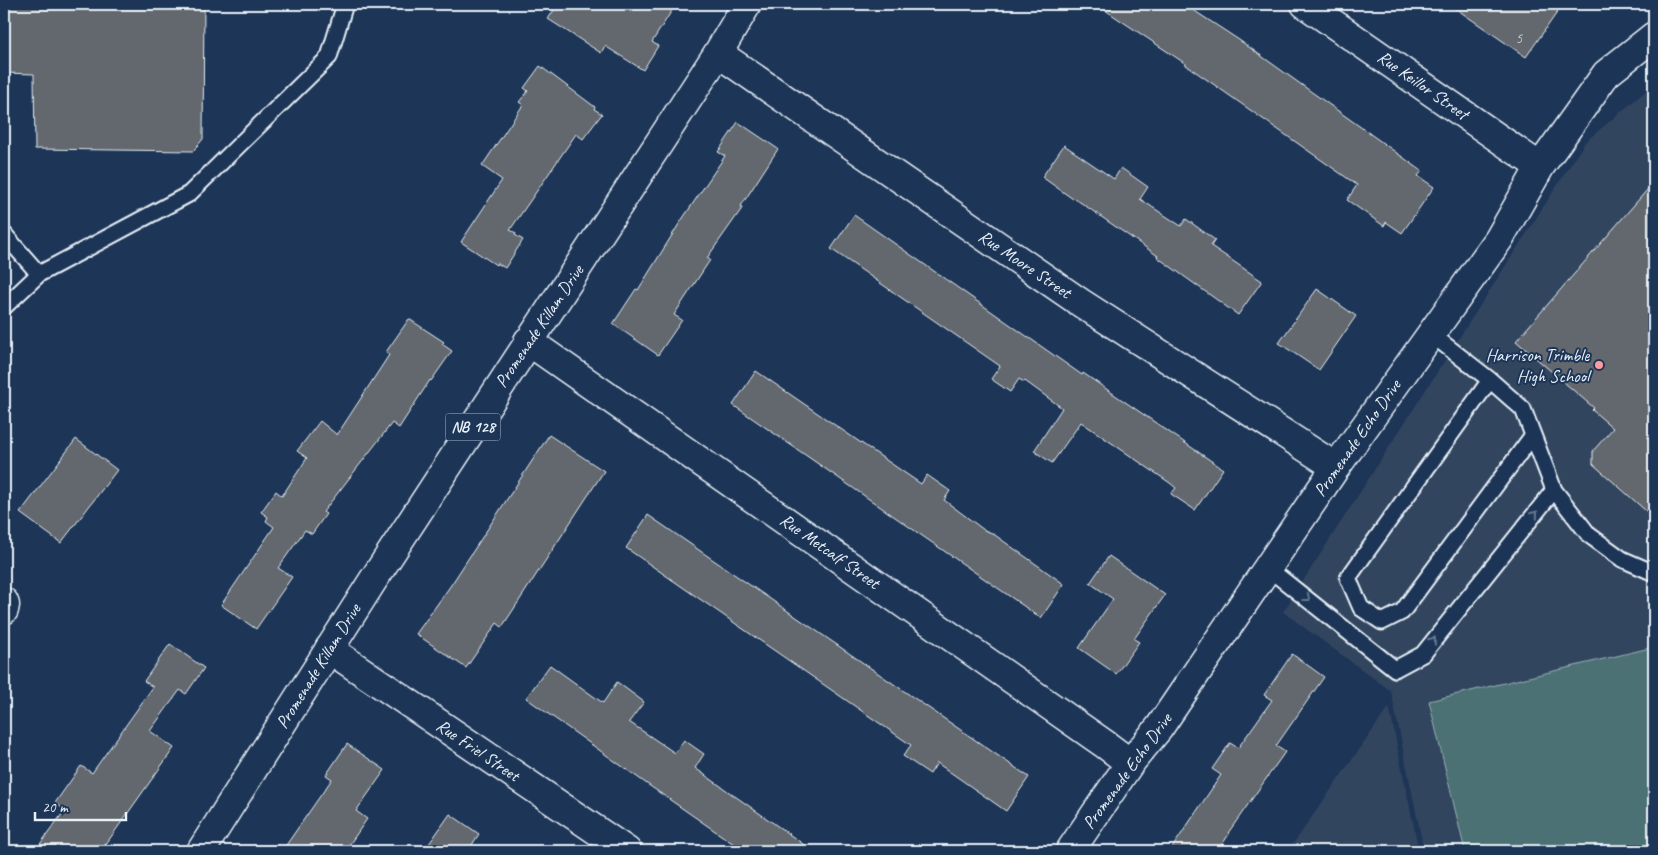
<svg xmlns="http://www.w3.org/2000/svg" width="1658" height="855" viewBox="0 0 1658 855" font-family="Caveat,sans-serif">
	<rect width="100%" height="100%" fill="#1d3557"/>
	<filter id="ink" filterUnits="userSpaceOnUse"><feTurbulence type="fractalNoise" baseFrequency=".02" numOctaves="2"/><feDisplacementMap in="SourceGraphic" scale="10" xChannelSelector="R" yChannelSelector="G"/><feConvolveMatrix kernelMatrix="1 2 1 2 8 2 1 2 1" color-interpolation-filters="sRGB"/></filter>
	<g filter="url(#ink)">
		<path fill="#32445e" d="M 1654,84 L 1654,851 L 1424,851 L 1391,691 L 1283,612 L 1585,142 Z
			M 1389,707 L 1419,851 L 1288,851 Z"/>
		<path fill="#4b7174" stroke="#9ab1b6" d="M 1654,647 L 1654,851 L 1465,851 L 1429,701 Z"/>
		<path fill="#62676d" stroke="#e8f1f8" d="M 4,4 L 204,4 L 203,139 L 193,151 L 35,149 L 34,74 L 5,73 Z
			M 558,4 L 676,4 L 652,42 L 658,46 L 643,70 L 605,46 L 601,53 L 548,19 Z
			M 1096,4 L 1184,4 L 1239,40 L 1422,171 L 1418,176 L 1434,187 L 1402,233 L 1386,222 L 1384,226 L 1347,200 L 1357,185 L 1186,65 L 1186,64 Z
			M 1449,4 L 1563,4 L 1526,57 Z
			M 540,66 L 595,107 L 594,109 L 602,114 L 583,139 L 576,134 L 510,230 L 516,233 L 515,235 L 523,240 L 505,268 L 497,263 L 496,265 L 461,242 L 502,180 L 482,166 L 523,105 L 519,102 L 528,91 L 524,88 Z
			M 738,122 L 778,149 L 741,206 L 743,207 L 707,258 L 710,260 L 674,315 L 682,320 L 658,355 L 613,324 L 636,289 L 638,290 L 679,224 L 725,156 L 718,152 Z
			M 1064,145 L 1114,179 L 1121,168 L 1148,187 L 1140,199 L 1181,226 L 1186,219 L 1215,240 L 1211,246 L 1262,281 L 1238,315 L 1157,257 L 1158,256 L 1074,198 L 1073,199 L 1042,177 Z
			M 1654,182 L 1654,518 L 1593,464 L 1593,451 L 1613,428 L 1592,410 L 1594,408 L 1516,341 Z
			M 854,215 L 1082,375 L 1083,373 L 1223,469 L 1195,510 L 1171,494 L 1176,488 L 1170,483 L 1081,422 L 1052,463 L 1034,451 L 1062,408 L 1025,381 L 1024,382 L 1019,379 L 1010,392 L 991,379 L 1000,366 L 831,249 Z
			M 1317,289 L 1356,316 L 1319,370 L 1279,343 Z
			M 409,319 L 444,342 L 442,344 L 452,351 L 431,381 L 430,380 L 399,428 L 392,423 L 323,512 L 326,514 L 312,534 L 305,530 L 278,568 L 292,577 L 256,629 L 221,605 L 274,527 L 266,521 L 268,517 L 261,512 L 276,491 L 282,496 L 307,458 L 297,451 L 320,421 L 337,435 L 389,355 L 386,352 Z
			M 756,371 L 921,484 L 927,475 L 950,491 L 944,500 L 984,530 L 992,533 L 1064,584 L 1041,618 L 733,405 Z
			M 549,435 L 604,471 L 502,627 L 497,623 L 466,668 L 416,634 L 451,585 Z
			M 76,439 L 117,470 L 61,543 L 20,513 Z
			M 648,515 L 1029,777 L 1006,811 L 937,763 L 930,774 L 903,756 L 911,745 L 626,548 Z
			M 1109,556 L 1165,595 L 1134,639 L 1139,642 L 1116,674 L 1079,648 L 1113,599 L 1090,583 Z
			M 170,644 L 204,668 L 186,694 L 180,690 L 150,731 L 174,748 L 101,851 L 35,851 L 65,810 L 55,803 L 81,766 L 92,773 L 153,687 L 144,681 Z
			M 1292,654 L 1324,677 L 1276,746 L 1285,752 L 1228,833 L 1229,834 L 1218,851 L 1170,851 L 1221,775 L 1212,769 L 1230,743 L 1238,748 L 1272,700 L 1264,695 Z
			M 550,665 L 603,703 L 617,682 L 644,702 L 629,722 L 675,753 L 684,740 L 704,754 L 695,768 L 813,851 L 744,851 L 647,784 L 526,698 Z
			M 347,744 L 385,770 L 356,811 L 367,819 L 345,851 L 282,851 L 332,779 L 326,775 Z
			M 450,814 L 479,834 L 468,851 L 424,851 Z"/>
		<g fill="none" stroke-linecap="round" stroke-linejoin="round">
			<defs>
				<path id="service" d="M 4,234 L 39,274 L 4,307
					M 39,274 L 189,194 L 329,57 L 345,4
					M 1431,334 L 1490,380 L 1523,409 L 1554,490 L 1589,535 L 1622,559 L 1654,573
					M 1490,380 L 1348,578 L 1361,608 L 1382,622 L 1402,612 L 1533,435
					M 1268,568 L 1395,669 L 1423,654 L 1554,490"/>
				<path id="minor" d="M 1305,4 L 1540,167
					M 718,53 L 1081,303 L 1336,467
					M 528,341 L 1106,745 L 1130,763
					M 4,602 L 5,605 L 4,610
					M 329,649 L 627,851
					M 1070,851 L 1130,763 L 1159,728 L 1336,467 L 1499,239 L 1540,167 L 1606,74 L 1654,36"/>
				<path id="primary" d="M 201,851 L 372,582 L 718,53 L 747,4"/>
			</defs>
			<use href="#service" stroke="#e8f1f8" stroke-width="19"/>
			<use href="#minor" stroke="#e8f1f8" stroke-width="31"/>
			<use href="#primary" stroke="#e8f1f8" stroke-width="31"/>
			<use href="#service" stroke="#1d3557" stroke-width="15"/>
			<use href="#minor" stroke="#1d3557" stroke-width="28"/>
			<use href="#primary" stroke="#1d3557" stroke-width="28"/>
		</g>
		<defs><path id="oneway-chevron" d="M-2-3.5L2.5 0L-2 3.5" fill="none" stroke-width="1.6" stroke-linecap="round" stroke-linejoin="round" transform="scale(1.25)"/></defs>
		<g stroke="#64778f">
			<use href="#oneway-chevron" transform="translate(1535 514) rotate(-51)"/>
			<use href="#oneway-chevron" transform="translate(1307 598) rotate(38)"/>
			<use href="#oneway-chevron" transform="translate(1433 640) rotate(-51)"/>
		</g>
	</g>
	<circle fill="#ff9aa2" stroke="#1d3557" stroke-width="2" cx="1599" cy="365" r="5"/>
	<g text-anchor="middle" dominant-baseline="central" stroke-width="4" stroke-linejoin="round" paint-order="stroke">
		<g font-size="15" fill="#c6ced5">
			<text x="1519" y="38">5</text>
		</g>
		<rect fill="#1d3557" stroke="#abb9c8" stroke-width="1" x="445.5" y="413.5" width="55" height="27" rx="4"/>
		<g font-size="16" font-weight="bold" fill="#e8f1f8">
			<text x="473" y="427">NB 128</text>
		</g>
		<g font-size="18" fill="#e8f1f8" stroke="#1d3557">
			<text transform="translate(1423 85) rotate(35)">Rue Keillor Street</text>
			<text transform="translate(1025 264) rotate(34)">Rue Moore Street</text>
			<text transform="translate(539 326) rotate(-56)">Promenade Killam Drive</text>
			<text transform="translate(1357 438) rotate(-55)">Promenade Echo Drive</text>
			<text transform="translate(830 551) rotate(35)">Rue Metcalf Street</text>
			<text transform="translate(318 666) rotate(-58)">Promenade Killam Drive</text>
			<text transform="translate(478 750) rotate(34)">Rue Friel Street</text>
			<text transform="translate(1127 771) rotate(-54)">Promenade Echo Drive</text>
		</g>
		<g font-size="18" fill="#e8f1f8" stroke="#1d3557" text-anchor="end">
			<text x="1589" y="355">Harrison Trimble<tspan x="1589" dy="21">High School</tspan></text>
		</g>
	</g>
	<rect width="1658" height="855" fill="none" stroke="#1d3557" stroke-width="20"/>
	<rect x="10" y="10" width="1638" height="835" fill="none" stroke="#e8f1f8" stroke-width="2" filter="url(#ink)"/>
	<path d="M35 812v8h91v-8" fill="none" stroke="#e8f1f8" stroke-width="2.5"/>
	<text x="42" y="812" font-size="15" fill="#e8f1f8" stroke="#1d3557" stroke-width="4" paint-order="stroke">20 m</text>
</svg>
